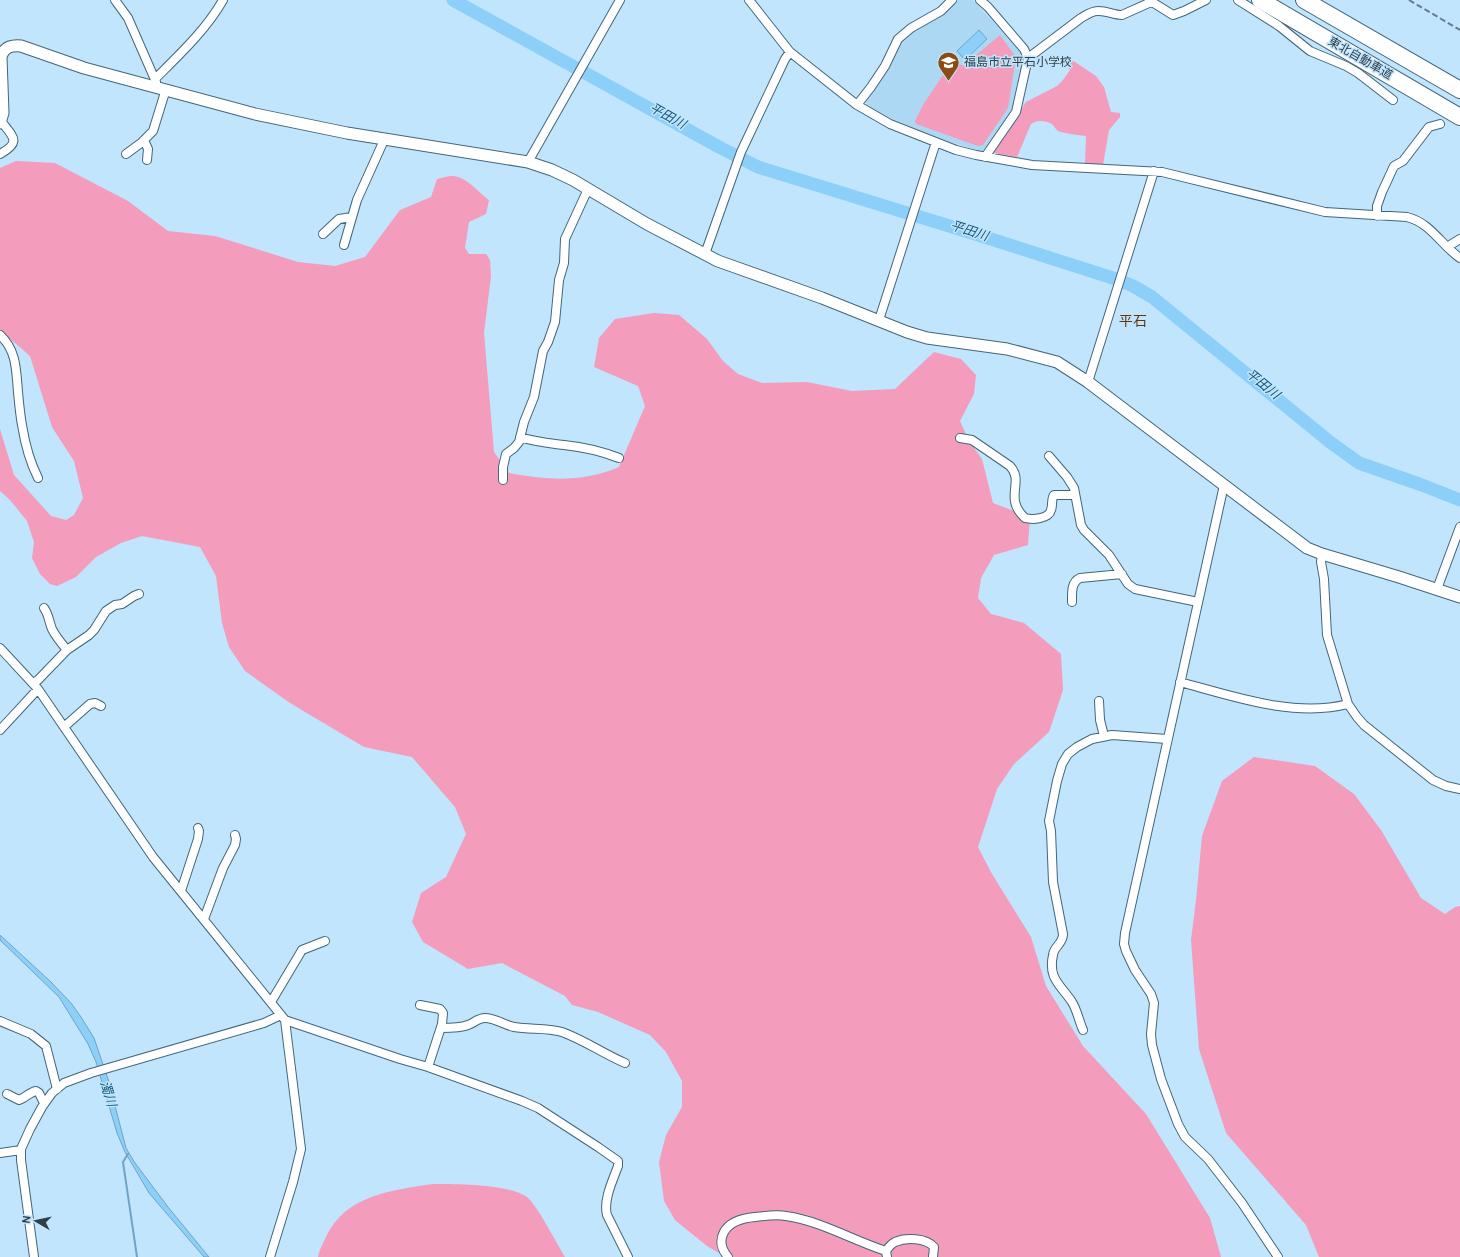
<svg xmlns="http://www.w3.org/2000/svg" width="1460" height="1257" viewBox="0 0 1460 1257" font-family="Overpass,'Noto Sans JP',sans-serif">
	<rect width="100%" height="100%" fill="#c0e5fd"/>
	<path fill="#acd8f3" d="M 957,0 L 973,0 L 1023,55 L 1024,60 L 1014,107 L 982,152 L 942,139 L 873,111 L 866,107 L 867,100 L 888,66 L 901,42 L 906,36 L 936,19 L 947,10 Z"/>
	<path fill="#f39cbc" d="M 1000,35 L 1016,57 L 1008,108 L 983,145 L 978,146 L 916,124 L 915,121 L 923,105 L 953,60 L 963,66 Z
		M 1072,60 L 1096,76 L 1104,87 L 1111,112 L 1120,113 L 1120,117 L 1109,130 L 1103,165 L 1085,164 L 1086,136 C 1078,135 1069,134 1061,132 C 1056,131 1055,127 1052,124 C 1045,120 1036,120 1031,124 L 1017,157 L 994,153 L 1026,102 L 1057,86 L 1063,80 L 1070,70 L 1067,66 Z
		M 16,161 L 55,163 L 128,201 L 168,231 L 215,236 L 298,262 L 335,266 L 365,257 L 400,210 L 431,197 L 437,179 C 442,178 447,176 452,176 C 466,176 478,192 489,200 L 486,214 L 469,222 L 465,248 L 469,254 L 486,254 L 490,260 L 491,276 L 484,333 L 494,452 L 509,473 C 548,480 581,483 619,467 L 645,406 L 638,386 L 594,367 L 599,338 L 615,319 L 654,313 L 679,315 L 707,339 L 723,361 L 738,374 L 762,383 L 807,382 L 852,391 L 895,389 L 934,352 L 961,359 L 976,375 L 974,394 L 960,421 L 969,441 L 982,459 L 993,503 L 1030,517 L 1028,545 L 994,555 L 981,578 L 978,598 L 991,614 L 1024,623 L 1061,654 L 1063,690 L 1049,732 L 1014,764 L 997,789 L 978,847 L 992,874 L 1031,937 L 1046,986 L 1083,1046 L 1146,1114 L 1210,1218 L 1221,1257 L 726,1257 L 707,1246 L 675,1220 L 664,1201 L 659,1162 L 666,1135 L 682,1107 L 682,1081 L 666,1052 L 650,1035 L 598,1012 L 572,1005 L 565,996 L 502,963 L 468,969 L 423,942 L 412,922 L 421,893 L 446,877 L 466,834 L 455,807 L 412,757 L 364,747 L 290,703 L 245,671 L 229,647 L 222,623 L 216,576 L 200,547 L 142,536 L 121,543 L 96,557 L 76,577 L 57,586 L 50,584 L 40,574 L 32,558 L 34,542 L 27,521 L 10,500 L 0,491 L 0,429 L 14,475 L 51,516 L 66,520 L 74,515 L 83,498 L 74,461 L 52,427 L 30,356 L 0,330 L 0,168 Z
		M 1254,757 L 1315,766 L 1354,794 L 1381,830 L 1421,898 L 1445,914 L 1455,907 L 1460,906 L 1460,1257 L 1319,1257 L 1306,1225 L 1226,1133 L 1199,1049 L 1191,940 L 1196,900 L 1202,836 L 1222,781 Z
		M 433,1184 C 456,1184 508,1184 527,1197 C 537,1205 557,1244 565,1257 L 318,1257 C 319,1250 323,1244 326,1237 C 345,1195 393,1190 433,1184 Z"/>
	<path fill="#8ccff8" stroke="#70a4c4" d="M 979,30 L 987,39 L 965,60 L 957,51 Z
		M 0,935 L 51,982 L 71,1003 L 81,1017 L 94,1038 L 108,1079 L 126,1148 L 135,1163 L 168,1207 L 209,1257 L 204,1257 L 149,1193 L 125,1152 L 117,1133 L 96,1062 L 88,1044 L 59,997 L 0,940 Z"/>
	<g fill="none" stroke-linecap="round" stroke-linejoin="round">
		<path stroke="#70a4c4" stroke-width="2" d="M 128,1154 L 123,1162 L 137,1257"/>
		<path stroke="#8ccff8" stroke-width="13" d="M 453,0 L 719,147 L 758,167 L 972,233 L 1116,279 L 1133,286 L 1152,297 L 1330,442 L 1359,463 L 1422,485 L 1460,500"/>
		<defs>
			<path id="minor" d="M 115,0 L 128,18 L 156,82
				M 749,0 L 790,52 L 857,105 L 890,124 L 956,150 L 976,155 L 1032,165 L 1162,172 L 1325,212 L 1407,217 C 1431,223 1441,245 1460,258
				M 980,0 L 988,7 L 1024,49 L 1028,58 L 1016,112 L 985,157
				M 1149,0 L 1173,15 L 1184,11 L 1206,0
				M 1238,0 L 1279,26 L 1310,51 L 1346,66 L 1358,73 L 1393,100
				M 1028,58 L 1081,18 C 1086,15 1093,10 1099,11 C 1107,11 1114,15 1122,15 L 1151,2
				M 155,79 C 179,55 206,30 223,0
				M 857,105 L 871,87 L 885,66 L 898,39 L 911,28 L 941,11 L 952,0
				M 144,140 L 148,149 L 147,160
				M 0,154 C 22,142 13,137 1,121
				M 126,154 L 141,143 L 153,131 L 166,89
				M 528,162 L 620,0
				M 1377,216 L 1377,206 L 1382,192 L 1394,166 L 1403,161 L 1429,127 L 1440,124
				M 323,234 L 339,219 L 352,217
				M 344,245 L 357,200 L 385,138
				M 1447,247 L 1460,239
				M 705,254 L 741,152 L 785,59 L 790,52
				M 879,320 L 936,142
				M 0,335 C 17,351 16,370 18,392 C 19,403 20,414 22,425 C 25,444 30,462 38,478
				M 1088,382 L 1154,171
				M 520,437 C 535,442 548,443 564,445 C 583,447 601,451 619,458
				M 960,438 L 972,440 L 1010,466 C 1025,482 1003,498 1025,518 C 1032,520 1049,519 1051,510 C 1053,505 1051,499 1054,495 L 1075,495
				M 1049,456 L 1067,477 L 1074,488 L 1081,525 L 1084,530 L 1109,555 L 1128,584 L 1135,589 L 1198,602
				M 503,480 L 503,467 L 506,454 L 514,448 L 519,442 L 524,422 L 534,397 L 543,351 L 548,342 L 555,322 L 559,280 L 564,263 L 565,239 L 588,189
				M 1224,485 L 1125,933 L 1124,944 L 1126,951 L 1135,970 L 1151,994 L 1154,1003 L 1151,1034 L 1152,1045 L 1161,1079 L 1178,1124 L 1185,1137 L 1208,1159 L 1242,1203 L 1278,1257
				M 1322,554 L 1321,562 L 1324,579 L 1327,635 L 1348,704 L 1357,717 L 1364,725 L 1433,780 L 1446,786 L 1460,789
				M 1437,589 L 1460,527
				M 1072,602 C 1072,593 1071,582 1080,578 L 1122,574
				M 44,608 C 49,615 49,622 52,629 C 56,637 62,644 67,650
				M 0,648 L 38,689 L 153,857 L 285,1020 L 301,1149 L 293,1182 L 270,1257
				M 1180,682 C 1232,696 1294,718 1348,704
				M 33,683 L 38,680 L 67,650 L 89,635 L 94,630 L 106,611 L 115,605 L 122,604 L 134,596 L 139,594
				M 1099,701 L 1100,720 L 1104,736
				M 64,727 L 90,704 L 95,703 L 101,706
				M 0,730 L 38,689
				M 181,891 L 198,839 L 199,831 L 198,828
				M 204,919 L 223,868 L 235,845 L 236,839 L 235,835
				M 271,1002 L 302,950 L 325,941
				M 420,1005 L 440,1009 L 443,1013 L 442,1024 L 428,1067
				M 285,1020 L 400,1059 L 428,1067 L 522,1101 L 538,1108 L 598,1147 L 618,1161 L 618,1166 C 613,1180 603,1200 607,1215 L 628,1257
				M 0,1021 L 31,1034 L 46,1046 L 57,1089
				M 441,1028 C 450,1028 460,1028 468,1025 C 474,1023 478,1018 485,1018 C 495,1018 504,1025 514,1027 C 530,1030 546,1027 562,1032 C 584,1040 604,1054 625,1063
				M 1083,1030 C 1079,1021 1077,1010 1072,1002 C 1060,984 1048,979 1053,955 C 1054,946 1063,944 1063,934 L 1053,882 L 1051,831 L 1049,821 L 1057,781 L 1062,764 L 1068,754 L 1077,747 L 1092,739 L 1112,735 L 1167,739
				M 7,1094 L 19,1100 C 25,1098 30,1092 36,1091 L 39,1093 L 44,1103
				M 0,1153 L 21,1150
				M 34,1257 L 21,1160 L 21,1149 L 30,1129 L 42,1107 L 52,1093 L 64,1083 L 91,1073 L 264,1023 L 281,1015
				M 728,1257 C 722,1250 719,1241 724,1232 C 730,1221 744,1218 755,1217 C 765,1216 776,1214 786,1216 C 821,1221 852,1240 886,1251
				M 887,1257 L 886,1251 C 888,1248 891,1244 895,1242 C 906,1237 926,1238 934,1247 L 933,1257"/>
			<path id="tertiary" d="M 0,123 L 3,113 L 1,57 C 4,47 11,45 21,46 L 84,68 L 255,114 L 347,133 L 528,162 L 552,170 L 573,180 L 647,224 L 718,261 L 822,298 L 907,332 L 927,338 L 1007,349 L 1057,362 L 1088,382 L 1307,548 L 1322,554 L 1399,577 L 1460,597"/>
			<path id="motorway" d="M 1260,0 L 1460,117
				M 1304,0 L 1460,90"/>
		</defs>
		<use href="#minor" stroke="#446579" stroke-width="10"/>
		<use href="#tertiary" stroke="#446579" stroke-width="13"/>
		<use href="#motorway" stroke="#446579" stroke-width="18"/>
		<use href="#minor" stroke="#fff" stroke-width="8"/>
		<use href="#tertiary" stroke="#fff" stroke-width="11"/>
		<use href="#motorway" stroke="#fff" stroke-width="16"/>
		<path stroke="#667d8d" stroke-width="2" stroke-dasharray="6 3" stroke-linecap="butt" d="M 1409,0 L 1460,30"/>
	</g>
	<defs>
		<symbol id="school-pin" viewBox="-11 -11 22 30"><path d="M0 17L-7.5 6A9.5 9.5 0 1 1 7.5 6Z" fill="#8b4b13" stroke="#c0e5fd"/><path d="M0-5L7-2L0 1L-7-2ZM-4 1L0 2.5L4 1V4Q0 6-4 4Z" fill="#fff"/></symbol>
	</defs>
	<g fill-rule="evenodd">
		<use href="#school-pin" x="936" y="50" width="25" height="34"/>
	</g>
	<g text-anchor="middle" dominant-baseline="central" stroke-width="3" stroke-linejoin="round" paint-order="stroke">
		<g font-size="12" fill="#303f49" stroke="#c0e5fd">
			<text transform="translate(1360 59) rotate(30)">東北自動車道</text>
		</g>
		<g font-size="12" fill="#303f49" stroke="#c0e5fd" text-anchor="start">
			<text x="964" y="63">福島市立平石小学校</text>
		</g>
		<g font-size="13" font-style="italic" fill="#145779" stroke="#c0e5fd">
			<text transform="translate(667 117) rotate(29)">平田川</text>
			<text transform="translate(969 232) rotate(18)">平田川</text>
			<text transform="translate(1262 385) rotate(39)">平田川</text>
			<text transform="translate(107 1094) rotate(73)">濁川</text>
		</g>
		<g font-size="14" fill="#623611" stroke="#c0e5fd">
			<text x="1133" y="322">平石</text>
		</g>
	</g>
	<g transform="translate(36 1221) rotate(279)" stroke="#c0e5fd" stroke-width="3" paint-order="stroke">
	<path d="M0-3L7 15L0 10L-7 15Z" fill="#303f49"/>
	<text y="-6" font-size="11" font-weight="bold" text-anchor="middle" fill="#303f49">N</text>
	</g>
</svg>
